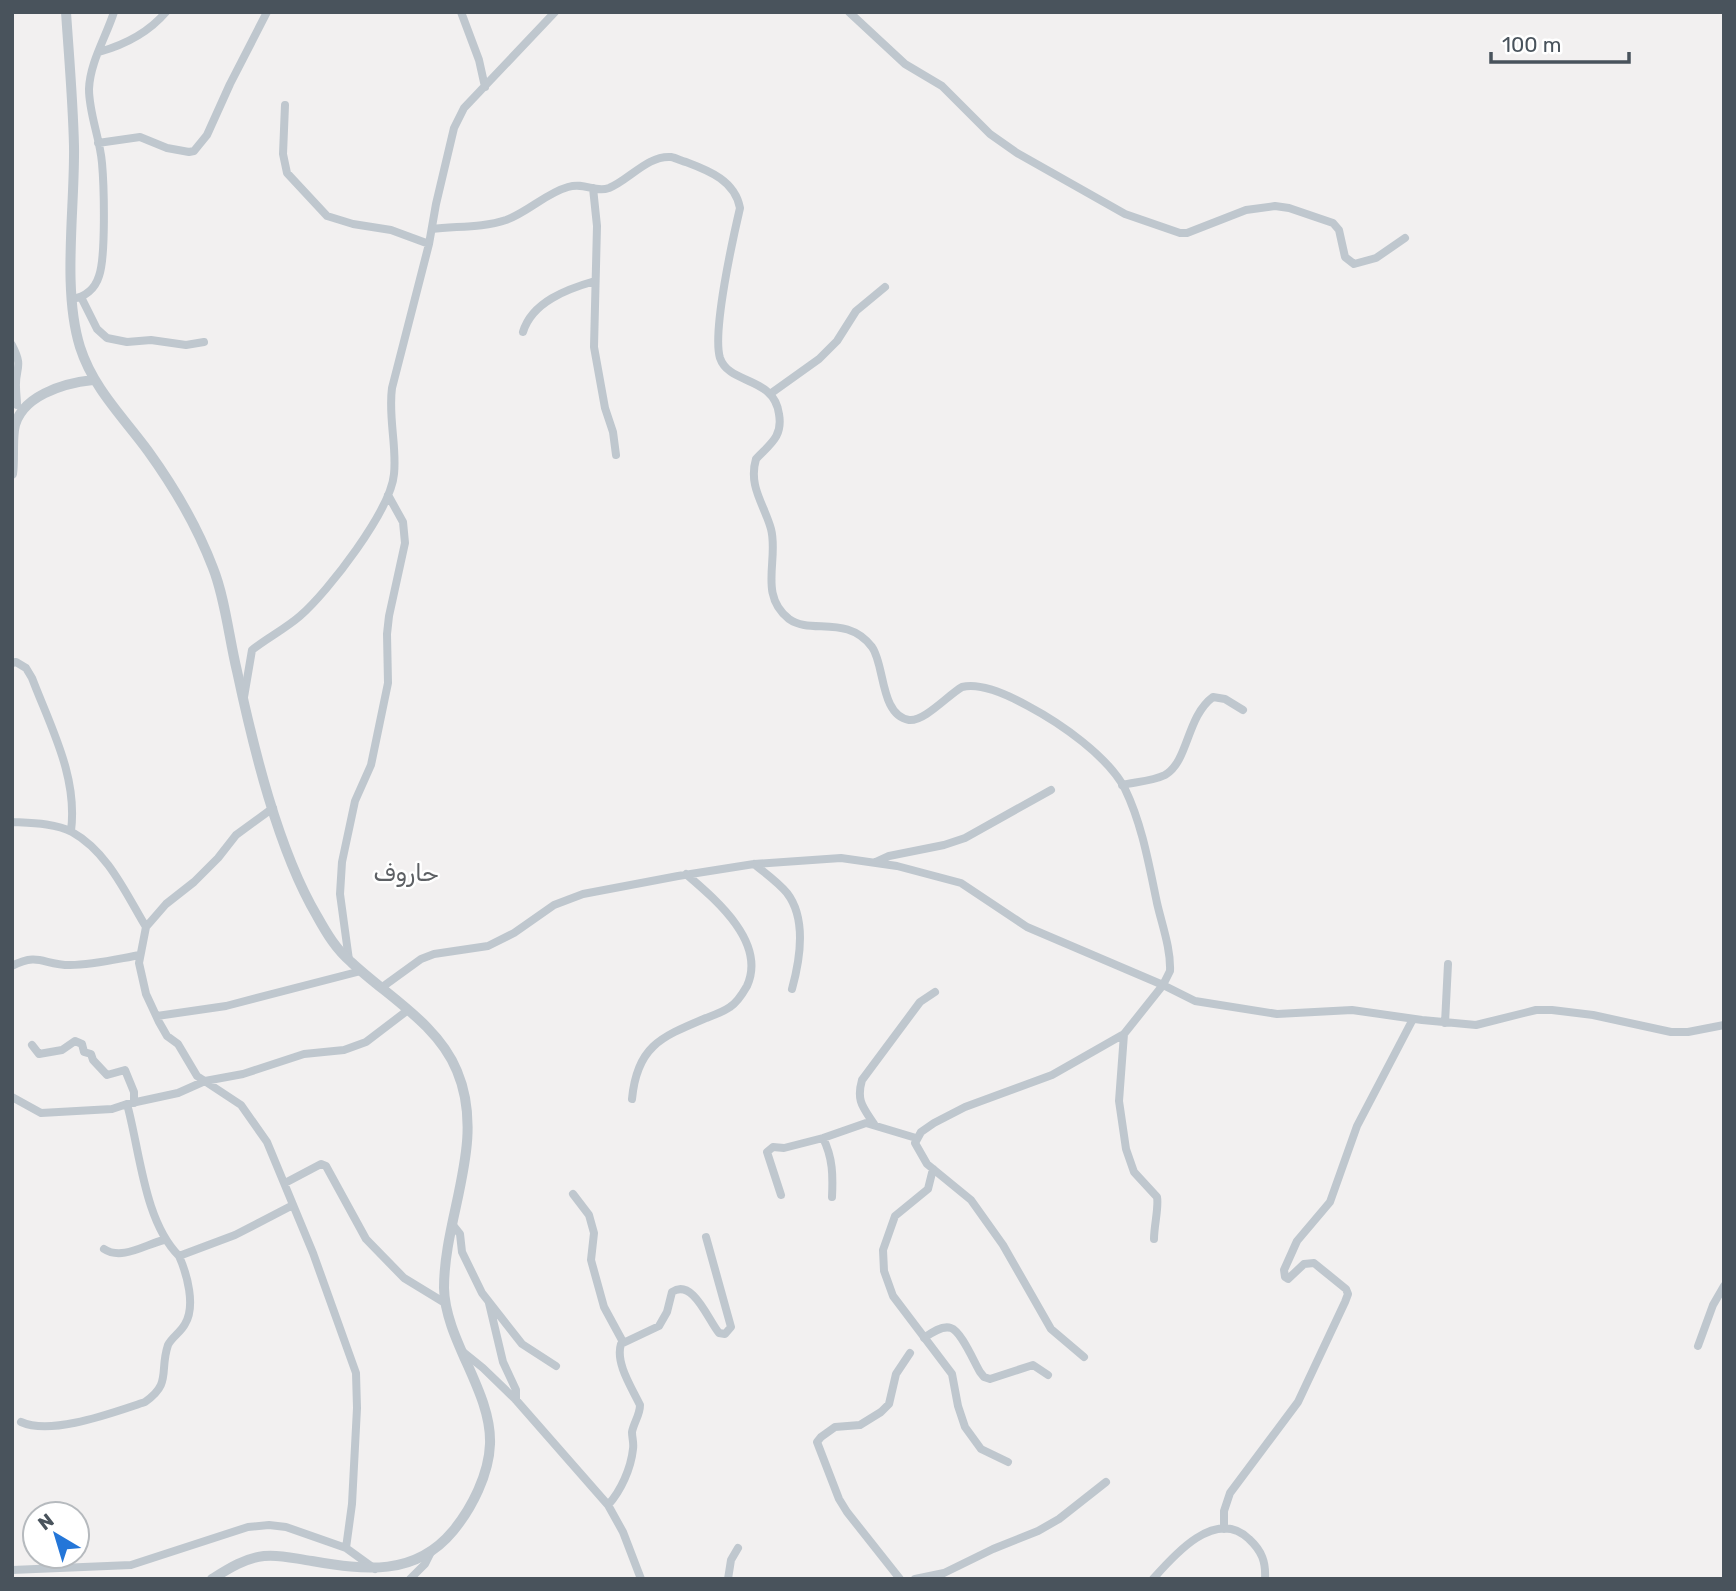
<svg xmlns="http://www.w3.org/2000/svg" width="1736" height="1591" viewBox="0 0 1736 1591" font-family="Rubik,'Noto Sans Arabic',sans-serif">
	<rect width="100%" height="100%" fill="#f2f0f0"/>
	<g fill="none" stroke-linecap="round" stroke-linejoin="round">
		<path stroke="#bfc7ce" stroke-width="8" d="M 461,12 L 479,60 L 485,87
			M 849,12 L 905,64 L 942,86 L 990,134 L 1017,153 L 1125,214 L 1180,233 L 1187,233 L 1246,210 L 1275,206 L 1289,208 L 1333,223 L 1339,230 L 1345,257 L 1354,264 L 1376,258 L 1405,238
			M 99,52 C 124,45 149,32 166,12
			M 285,105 L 283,154 L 287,173 L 327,216 L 353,224 L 391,230 L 429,244
			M 98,143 L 140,137 L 167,148 L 189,152 L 194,151 L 207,135 L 230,84 L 267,12
			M 593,188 L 597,226 L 594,347 L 605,408 L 613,432 L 616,455
			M 81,297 L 97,329 L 107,338 L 127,342 L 151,340 L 186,345 L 204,342
			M 72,299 C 85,297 95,289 99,276 C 106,257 104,185 102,163 C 100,138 89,114 89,89 C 90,62 106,37 114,12
			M 523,332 C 532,302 567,289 595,281
			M 12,345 C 24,368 15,367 16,387 C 16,393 17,399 17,405
			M 770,394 L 819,359 L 837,341 L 856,311 L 885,287
			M 12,663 L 16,662 L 26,668 L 32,678 C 51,728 78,777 71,831
			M 244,697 L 252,650 C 267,638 285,629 300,616 C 328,592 391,510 394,474 C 397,446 388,417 392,388 L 429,244 L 436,204 L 454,128 L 464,108 L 555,12
			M 1122,785 C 1135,782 1153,781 1165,775 C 1189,761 1186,717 1213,697 L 1225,699 L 1243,710
			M 12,822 C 31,823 55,823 72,832 C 108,852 126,894 146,927 L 166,904 L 194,882 L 218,858 L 236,835 L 273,808
			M 876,862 L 889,856 L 944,845 L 965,838 L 1051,790
			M 754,864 C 765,873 778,882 787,893 C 807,919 800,960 792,989
			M 146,927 L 139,963 L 146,994 L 159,1022 L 167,1036 L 178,1044 L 197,1076 L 241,1105 L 267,1142 L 313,1253 L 356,1373 L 357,1408 L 352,1504 L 346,1548
			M 349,960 L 340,894 L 342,862 L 355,801 L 371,765 L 388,683 L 387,634 L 389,616 L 405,543 L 403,522 L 388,495
			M 12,966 C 39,952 43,965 70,965 C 94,965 117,959 140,955
			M 381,988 L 421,959 L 434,954 L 488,946 L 514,933 L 554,905 L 583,894 L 678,876 L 754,864 L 841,858 L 897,866 L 961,883 L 1027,927 L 1163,985 L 1170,971 C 1171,949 1162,925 1157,903 C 1149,865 1142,824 1125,789 C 1108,756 1060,723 1028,706 C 1010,696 982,682 962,687 C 948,695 924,722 909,720 C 880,715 885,665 872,647 C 847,614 811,635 789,619 C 758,595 779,559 771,529 C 764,504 748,486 756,459 C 770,444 783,437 779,414 C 774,376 729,385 720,358 C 712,332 733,238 740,208 C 735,181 710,171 686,162 C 682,161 676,158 671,157 C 648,155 629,180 609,188 C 595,193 585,182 568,187 C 546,193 528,212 506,220 C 482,228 456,226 432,229
			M 157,1016 L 226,1006 L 361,971
			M 1445,1023 L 1448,964
			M 1124,1034 L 1119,1101 L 1126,1149 L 1134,1172 L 1157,1197 C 1159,1207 1154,1226 1154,1239
			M 32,1045 L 39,1054 L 62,1050 L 75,1041 L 82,1044 L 84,1052 L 91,1054 L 93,1060 L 107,1075 L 125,1070 L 134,1092 L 134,1103
			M 12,1097 L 41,1113 L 112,1109 L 127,1104 C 140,1151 144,1221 179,1256
			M 632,1099 C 637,1046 661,1037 706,1018 C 714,1015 723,1012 730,1007 C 738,1002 743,993 747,986 C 767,942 715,899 686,874
			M 127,1104 L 178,1093 L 205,1081 L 243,1074 L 304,1054 L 344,1050 L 366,1042 L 408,1010
			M 874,1124 C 863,1107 856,1101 862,1080 L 920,1002 L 935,992
			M 823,1138 C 833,1158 833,1176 832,1197
			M 933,1169 L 928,1189 L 895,1216 L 883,1250 L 884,1271 L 893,1296 L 952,1374 L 958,1406 L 965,1427 L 981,1449 L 1008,1462
			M 285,1183 L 321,1164 L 326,1166 L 366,1239 L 404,1278 L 445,1303
			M 573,1194 L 589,1215 L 594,1233 L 591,1260 L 604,1307 L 623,1342
			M 781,1195 L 767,1152 L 773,1147 L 784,1148 L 823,1138 L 866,1123 L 916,1138
			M 452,1224 L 460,1234 L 462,1252 L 482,1293 L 522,1344 L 556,1366
			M 104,1249 C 122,1261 146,1244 164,1240
			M 489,1303 L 503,1362 L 516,1390 L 516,1400
			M 924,1338 C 931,1333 942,1325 951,1328 C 961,1331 974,1362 980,1372 L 984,1377 L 990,1379 L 1033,1365 L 1048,1375
			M 1698,1346 L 1713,1305 L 1724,1286
			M 462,1351 L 483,1368 L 516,1400 L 608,1505 L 623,1532 L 641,1579
			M 1084,1357 L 1051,1329 L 1003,1245 L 971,1200 L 927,1164 L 915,1143 L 921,1132 L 934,1123 L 965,1107 L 1052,1075 L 1124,1034 L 1163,985 L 1195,1001 L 1277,1014 L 1352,1010 L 1422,1020 L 1476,1025 L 1536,1010 L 1552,1010 L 1593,1015 L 1671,1032 L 1688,1032 L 1724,1025
			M 21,1422 C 52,1436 114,1412 145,1402 C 172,1383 159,1372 168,1345 C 172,1337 181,1332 185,1324 C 196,1306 187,1274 179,1256 L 235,1235 L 293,1205
			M 608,1505 C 621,1491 631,1468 633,1449 C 634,1443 632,1438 632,1432 C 634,1422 640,1415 640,1405 C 632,1388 615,1363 621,1344 L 659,1326 L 667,1312 L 672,1292 C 693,1278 708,1320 719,1333 L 725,1334 L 731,1327 L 706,1237
			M 1224,1529 L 1224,1511 L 1230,1493 L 1298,1402 L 1345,1302 L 1348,1294 L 1346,1289 L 1314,1263 L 1304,1264 L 1288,1279 L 1285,1277 L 1284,1270 L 1297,1241 L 1330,1202 L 1357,1126 L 1413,1019
			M 12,1570 L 131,1565 L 248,1527 L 269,1525 L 286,1527 L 346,1548 L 375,1569
			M 410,1579 L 425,1564 L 432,1550
			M 728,1579 L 731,1560 L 738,1548
			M 900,1579 L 847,1512 L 839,1499 L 817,1442 L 821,1437 L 835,1427 L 860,1425 L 881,1412 L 889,1404 L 896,1374 L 910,1353
			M 915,1579 L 944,1573 L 993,1549 L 1038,1531 L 1059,1519 L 1106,1482
			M 1153,1579 C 1174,1555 1216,1507 1249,1539 C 1262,1551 1266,1562 1265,1579"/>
		<path stroke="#bfc7ce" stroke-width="10" d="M 66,12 C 69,57 73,102 74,146 C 75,208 62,289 80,347 C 93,388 123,417 148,451 C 174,487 197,526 213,568 C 225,598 229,638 237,671 C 253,746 278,850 317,916 C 327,934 336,949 351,962 C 387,996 438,1024 457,1071 C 487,1142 444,1215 444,1288 C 445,1340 492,1392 490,1444 C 489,1474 472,1508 453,1531 C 415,1577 364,1570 312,1561 C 296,1559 280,1554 264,1556 C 245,1558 228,1569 212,1579
			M 12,474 C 14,460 12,445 14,430 C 19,396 64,383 93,380"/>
	</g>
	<g text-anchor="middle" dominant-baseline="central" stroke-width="5" stroke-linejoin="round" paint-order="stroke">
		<g font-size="24" fill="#5d6064" stroke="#fff">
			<text x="406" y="873">حاروف</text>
		</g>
	</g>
	<rect width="1736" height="1591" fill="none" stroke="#49535c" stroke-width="28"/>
	<g transform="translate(56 1535) rotate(322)"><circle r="33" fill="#ffffff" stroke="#b6babe" stroke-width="2"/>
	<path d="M0-5L12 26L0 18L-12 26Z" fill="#2476d8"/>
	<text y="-10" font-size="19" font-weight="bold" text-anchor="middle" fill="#49535c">N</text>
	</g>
	<path d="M1491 52v10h138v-10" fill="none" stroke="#49535c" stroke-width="3.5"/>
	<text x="1502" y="52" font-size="21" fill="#49535c" stroke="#ffffff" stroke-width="5" paint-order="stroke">100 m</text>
</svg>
